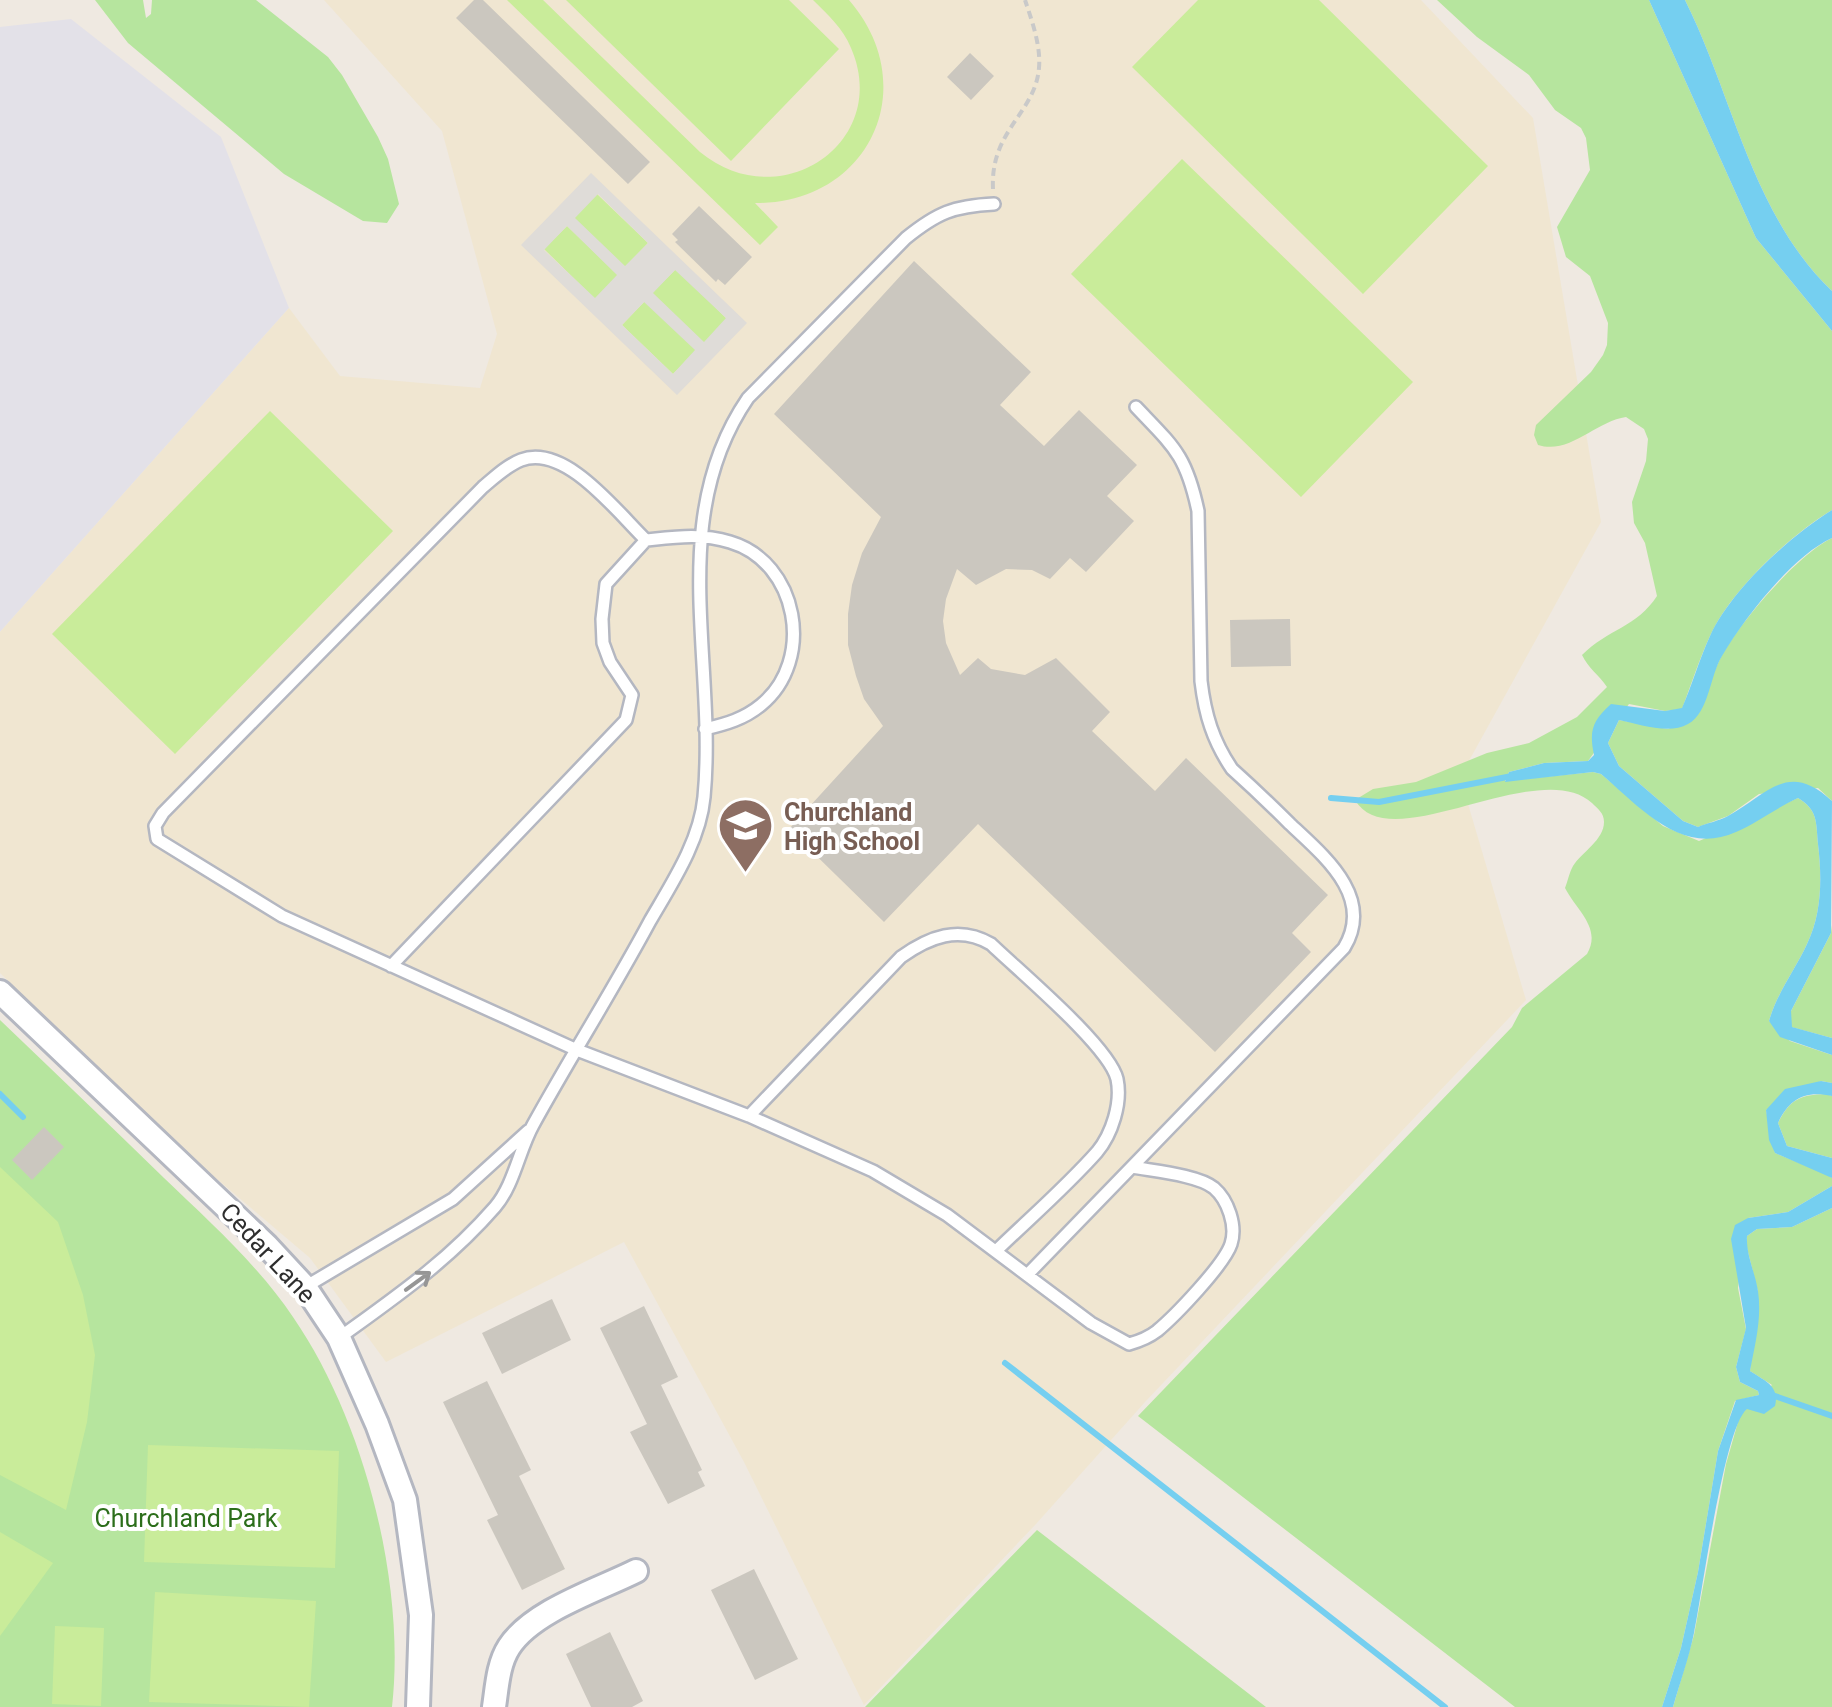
<svg xmlns="http://www.w3.org/2000/svg" width="1832" height="1707" viewBox="0 0 1832 1707" font-family="Roboto,sans-serif">
	<rect width="100%" height="100%" fill="#efe9e1"/>
	<path fill="#e3e1e8" d="M 71,19 L 221,137 L 289,308 L 0,632 L 0,27 Z"/>
	<path fill="#f0e6d1" d="M 324,0 L 1421,0 L 1533,118 L 1601,522 L 1460,777 L 1526,1000 L 1145,1402 L 1036,1524 L 864,1705 L 744,1462 L 624,1242 L 386,1362 L 310,1258 L 184,1151 L 0,973 L 0,632 L 289,308 L 340,376 L 480,388 L 497,334 L 442,131 Z"/>
	<path fill="#b6e59e" d="M 95,0 L 143,0 L 146,18 L 151,14 L 152,0 L 256,0 L 328,57 L 342,75 L 378,137 L 388,159 L 399,204 L 387,223 L 363,221 L 284,174 L 128,43 Z
		M 1437,0 L 1649,0 L 1756,238 L 1832,331 L 1832,510 C 1789,536 1731,590 1710,636 C 1699,660 1691,685 1682,709 L 1665,711 L 1629,704 L 1588,761 L 1544,763 L 1509,772 L 1505,781 L 1593,772 L 1601,774 L 1663,826 L 1699,841 L 1798,798 C 1818,810 1816,822 1818,844 C 1822,878 1822,913 1807,944 C 1795,970 1777,993 1769,1021 L 1790,1041 L 1832,1055 L 1832,1083 L 1821,1081 L 1766,1110 L 1775,1153 L 1826,1174 L 1832,1178 L 1832,1186 L 1788,1212 L 1748,1218 L 1738,1288 L 1746,1329 L 1736,1367 L 1740,1382 L 1758,1391 L 1759,1395 L 1735,1401 L 1718,1451 L 1698,1572 L 1681,1648 L 1662,1707 L 1515,1707 L 1138,1416 L 1512,1027 L 1522,1008 L 1587,954 C 1602,928 1577,911 1565,888 C 1568,881 1569,873 1573,866 C 1582,852 1604,840 1604,822 C 1604,813 1598,809 1592,803 C 1539,754 1390,860 1355,800 L 1373,789 L 1416,782 L 1487,753 L 1529,743 L 1577,717 L 1607,687 C 1599,675 1588,668 1582,655 C 1608,629 1637,627 1657,596 L 1645,543 L 1634,523 L 1632,502 L 1646,461 L 1648,439 L 1644,429 L 1626,417 C 1596,421 1570,455 1538,445 L 1534,435 L 1536,425 L 1591,372 L 1603,355 L 1607,345 L 1608,323 L 1590,276 L 1566,257 L 1557,227 L 1590,170 L 1586,138 L 1581,128 L 1555,110 L 1529,75 L 1477,37 Z
		M 1685,0 L 1832,0 L 1832,291 C 1752,215 1733,96 1685,0 Z
		M 1832,538 L 1832,801 L 1818,788 L 1759,794 L 1728,816 L 1698,827 L 1683,821 L 1619,766 L 1608,743 L 1619,720 L 1668,729 L 1699,713 C 1705,696 1711,678 1719,661 C 1735,627 1798,554 1832,538 Z
		M 1832,925 L 1832,1038 L 1791,1027 L 1791,1011 L 1831,933 Z
		M 0,1020 C 55,1073 110,1125 164,1178 C 209,1221 258,1265 293,1317 C 364,1420 406,1583 392,1707 L 0,1707 Z
		M 1826,1094 L 1832,1096 L 1832,1158 L 1787,1146 L 1778,1123 C 1790,1099 1800,1095 1826,1094 Z
		M 1832,1208 L 1832,1707 L 1673,1707 L 1694,1635 L 1726,1464 L 1740,1415 L 1772,1385 L 1750,1371 L 1758,1292 L 1747,1248 L 1747,1236 L 1757,1229 L 1792,1227 Z
		M 1037,1530 L 1266,1707 L 865,1707 Z"/>
	<path fill="#c9ec9a" d="M 507,0 L 543,0 L 700,152 C 780,218 892,142 851,48 C 843,28 828,15 813,0 L 849,0 C 924,87 869,204 755,203 L 778,227 L 760,245 Z
		M 566,0 L 789,0 L 839,49 L 731,161 Z
		M 1198,0 L 1319,0 L 1488,166 L 1363,294 L 1132,67 Z
		M 1182,159 L 1413,382 L 1301,497 L 1071,274 Z
		M 597,194 L 648,243 L 625,267 L 574,218 Z
		M 567,226 L 618,275 L 595,299 L 544,249 Z
		M 676,269 L 727,319 L 704,343 L 652,293 Z
		M 645,301 L 696,350 L 673,374 L 622,325 Z
		M 270,411 L 393,531 L 175,754 L 52,634 Z
		M 0,1167 L 58,1222 L 83,1295 L 95,1355 L 87,1422 L 66,1510 L 0,1475 Z
		M 148,1445 L 339,1451 L 335,1568 L 144,1562 Z
		M 0,1532 L 53,1563 L 0,1636 Z
		M 155,1592 L 316,1601 L 309,1707 L 149,1702 Z
		M 55,1626 L 104,1628 L 101,1706 L 52,1704 Z"/>
	<path fill="#dfdcd8" fill-rule="evenodd" d="M 591,173 L 747,323 L 677,395 L 521,245 ZM 598,194 L 648,243 L 625,266 L 575,218 ZM 567,226 L 617,275 L 595,298 L 544,250 ZM 675,270 L 726,318 L 704,342 L 653,293 ZM 644,302 L 695,350 L 673,374 L 622,325 Z"/>
	<path fill="#75cff0" d="M 1649,0 L 1685,0 C 1733,96 1752,215 1832,291 L 1832,331 L 1756,238 Z
		M 1832,510 L 1832,538 C 1792,556 1744,619 1722,656 C 1710,675 1709,713 1688,724 C 1669,735 1639,724 1619,720 L 1608,743 L 1619,766 L 1683,821 L 1698,827 C 1707,823 1719,821 1728,816 C 1768,794 1788,760 1832,801 L 1831,933 L 1791,1011 L 1792,1027 L 1832,1038 L 1832,1055 L 1780,1037 L 1769,1021 C 1777,993 1795,970 1807,944 C 1822,913 1822,878 1818,844 C 1816,822 1818,810 1798,798 C 1776,808 1757,823 1736,832 C 1681,857 1639,806 1601,774 L 1593,772 L 1505,782 L 1509,772 L 1544,763 L 1588,761 L 1594,755 C 1589,731 1592,721 1611,704 L 1665,711 L 1682,708 C 1692,685 1699,660 1710,636 C 1731,590 1790,536 1832,510 Z
		M 1821,1081 L 1832,1083 L 1832,1096 C 1805,1090 1789,1099 1778,1123 L 1787,1146 L 1832,1158 L 1832,1178 L 1775,1153 L 1769,1140 L 1766,1110 L 1785,1089 Z
		M 1832,1186 L 1832,1208 L 1792,1227 L 1757,1229 L 1747,1236 C 1746,1255 1755,1272 1758,1291 C 1762,1319 1755,1344 1750,1371 C 1765,1381 1780,1386 1775,1406 L 1764,1414 L 1747,1409 C 1724,1427 1702,1595 1694,1633 C 1689,1658 1680,1682 1673,1707 L 1662,1707 L 1681,1648 L 1698,1572 L 1718,1451 L 1736,1400 L 1759,1395 L 1758,1391 L 1740,1382 L 1736,1367 L 1746,1328 L 1731,1239 L 1735,1225 L 1748,1218 L 1788,1212 Z"/>
	<g fill="none" stroke-linecap="round" stroke-linejoin="round">
		<path stroke="#75cff0" stroke-width="6" d="M 1331,798 L 1379,802 L 1512,776
			M 0,1094 L 23,1117
			M 1005,1363 L 1445,1707
			M 1772,1395 L 1832,1416"/>
	</g>
	<path fill="#cbc7bf" d="M 474,0 L 483,0 L 650,162 L 628,184 L 456,18 Z
		M 970,53 L 994,76 L 971,100 L 947,77 Z
		M 699,206 L 752,257 L 725,285 L 718,279 L 716,282 L 675,242 L 678,240 L 672,234 Z
		M 914,261 L 1031,372 L 1000,405 L 1044,446 L 1079,410 L 1137,465 L 1107,496 L 1134,521 L 1086,572 L 1070,558 L 1050,579 L 1032,570 L 1006,569 L 976,585 L 957,569 L 946,599 L 943,621 L 946,643 L 960,675 L 978,658 L 991,669 L 1025,675 L 1056,658 L 1110,712 L 1092,731 L 1155,791 L 1186,758 L 1328,895 L 1292,933 L 1311,952 L 1215,1052 L 978,824 L 884,922 L 789,829 L 883,726 L 864,699 L 856,676 L 848,645 L 848,614 L 852,585 L 862,553 L 881,517 L 774,414 Z
		M 1290,619 L 1291,666 L 1231,667 L 1230,620 Z
		M 44,1127 L 64,1147 L 32,1180 L 12,1160 Z
		M 552,1299 L 571,1340 L 502,1374 L 482,1333 Z
		M 644,1306 L 678,1377 L 661,1385 L 702,1470 L 698,1472 L 705,1486 L 668,1504 L 630,1432 L 647,1424 L 600,1328 Z
		M 487,1381 L 531,1470 L 519,1476 L 565,1569 L 522,1590 L 487,1520 L 498,1515 L 443,1402 Z
		M 754,1569 L 798,1659 L 755,1680 L 711,1590 Z
		M 610,1632 L 643,1701 L 632,1707 L 591,1707 L 566,1654 Z"/>
	<g fill="none" stroke-linecap="round" stroke-linejoin="round">
		<defs>
			<path id="service" d="M 705,729 C 726,724 744,719 761,705 C 816,660 798,562 730,542 C 701,533 675,537 646,540 C 617,512 565,443 521,460 C 506,466 495,477 483,487 L 163,813 L 155,826 L 157,839 L 282,916 L 577,1050 L 749,1116 L 873,1171 L 947,1215 L 1091,1323 L 1129,1344 C 1140,1341 1148,1338 1157,1331 C 1175,1316 1224,1265 1231,1244 C 1237,1226 1228,1200 1214,1188 C 1198,1175 1153,1171 1132,1167
				M 391,966 L 626,720 L 632,695 L 610,662 L 603,643 L 602,619 L 606,584 L 646,540
				M 749,1116 L 901,957 C 929,937 959,925 991,944 C 1019,971 1109,1046 1117,1079 C 1122,1103 1112,1134 1097,1152 C 1066,1187 1030,1218 997,1250
				M 1028,1274 L 1344,948 C 1375,897 1324,856 1290,824 C 1271,805 1252,787 1232,769 C 1213,741 1205,715 1201,681 L 1198,511 C 1186,455 1174,447 1136,407
				M 305,1287 L 453,1199 L 528,1131
				M 339,1338 C 397,1296 448,1261 495,1207 C 514,1185 519,1150 533,1125 C 571,1056 613,990 650,921 C 672,883 700,841 704,797 C 717,661 665,519 748,398 L 906,238 C 937,213 953,206 994,204"/>
			<path id="minor" d="M 0,992 L 267,1246 L 305,1287 L 339,1338 L 377,1424 L 405,1500 L 421,1615 L 418,1707
				M 494,1707 C 497,1687 498,1664 509,1647 C 532,1611 598,1590 636,1571"/>
		</defs>
		<use href="#service" stroke="#b4b7c1" stroke-width="16"/>
		<use href="#minor" stroke="#b4b7c1" stroke-width="28"/>
		<path stroke="#c9c9c9" stroke-width="4" stroke-dasharray="8 5" stroke-linecap="butt" d="M 993,189 C 990,130 1035,114 1039,68 C 1041,46 1032,21 1025,0"/>
		<use href="#service" stroke="#fff" stroke-width="11"/>
		<use href="#minor" stroke="#fff" stroke-width="22"/>
	</g>
	<defs><path id="oneway-shaft" d="M-6 0H5M1.5-3L5.5 0L1.5 3" fill="none" stroke-width="1.6" stroke-linecap="round" stroke-linejoin="round" transform="scale(2.5)"/></defs>
	<use stroke="#969696" href="#oneway-shaft" transform="translate(418 1281) rotate(-36)"/>
	<defs>
		<symbol id="school-pin" viewBox="-11 -11 22 30"><path d="M0 17L-7.5 6A9.5 9.5 0 1 1 7.5 6Z" fill="#8d6e63" stroke="#fff"/><path d="M0-5L7-2L0 1L-7-2ZM-4 1L0 2.5L4 1V4Q0 6-4 4Z" fill="#fff"/></symbol>
	</defs>
	<g fill-rule="evenodd">
		<use href="#school-pin" x="714" y="794" width="63" height="86"/>
	</g>
	<g text-anchor="middle" dominant-baseline="central" stroke-width="8" stroke-linejoin="round" paint-order="stroke">
		<g font-size="25" font-weight="bold" fill="#785e54" stroke="#fff" text-anchor="start">
			<text x="784" y="812">Churchland<tspan x="784" dy="29">High School</tspan></text>
		</g>
		<g font-size="25" fill="#2e2e2e" stroke="#fff">
			<text transform="translate(268 1253) rotate(47)">Cedar Lane</text>
		</g>
		<g font-size="25" fill="#2c6e1b" stroke="#fff">
			<text x="186" y="1518">Churchland Park</text>
		</g>
	</g>
</svg>
